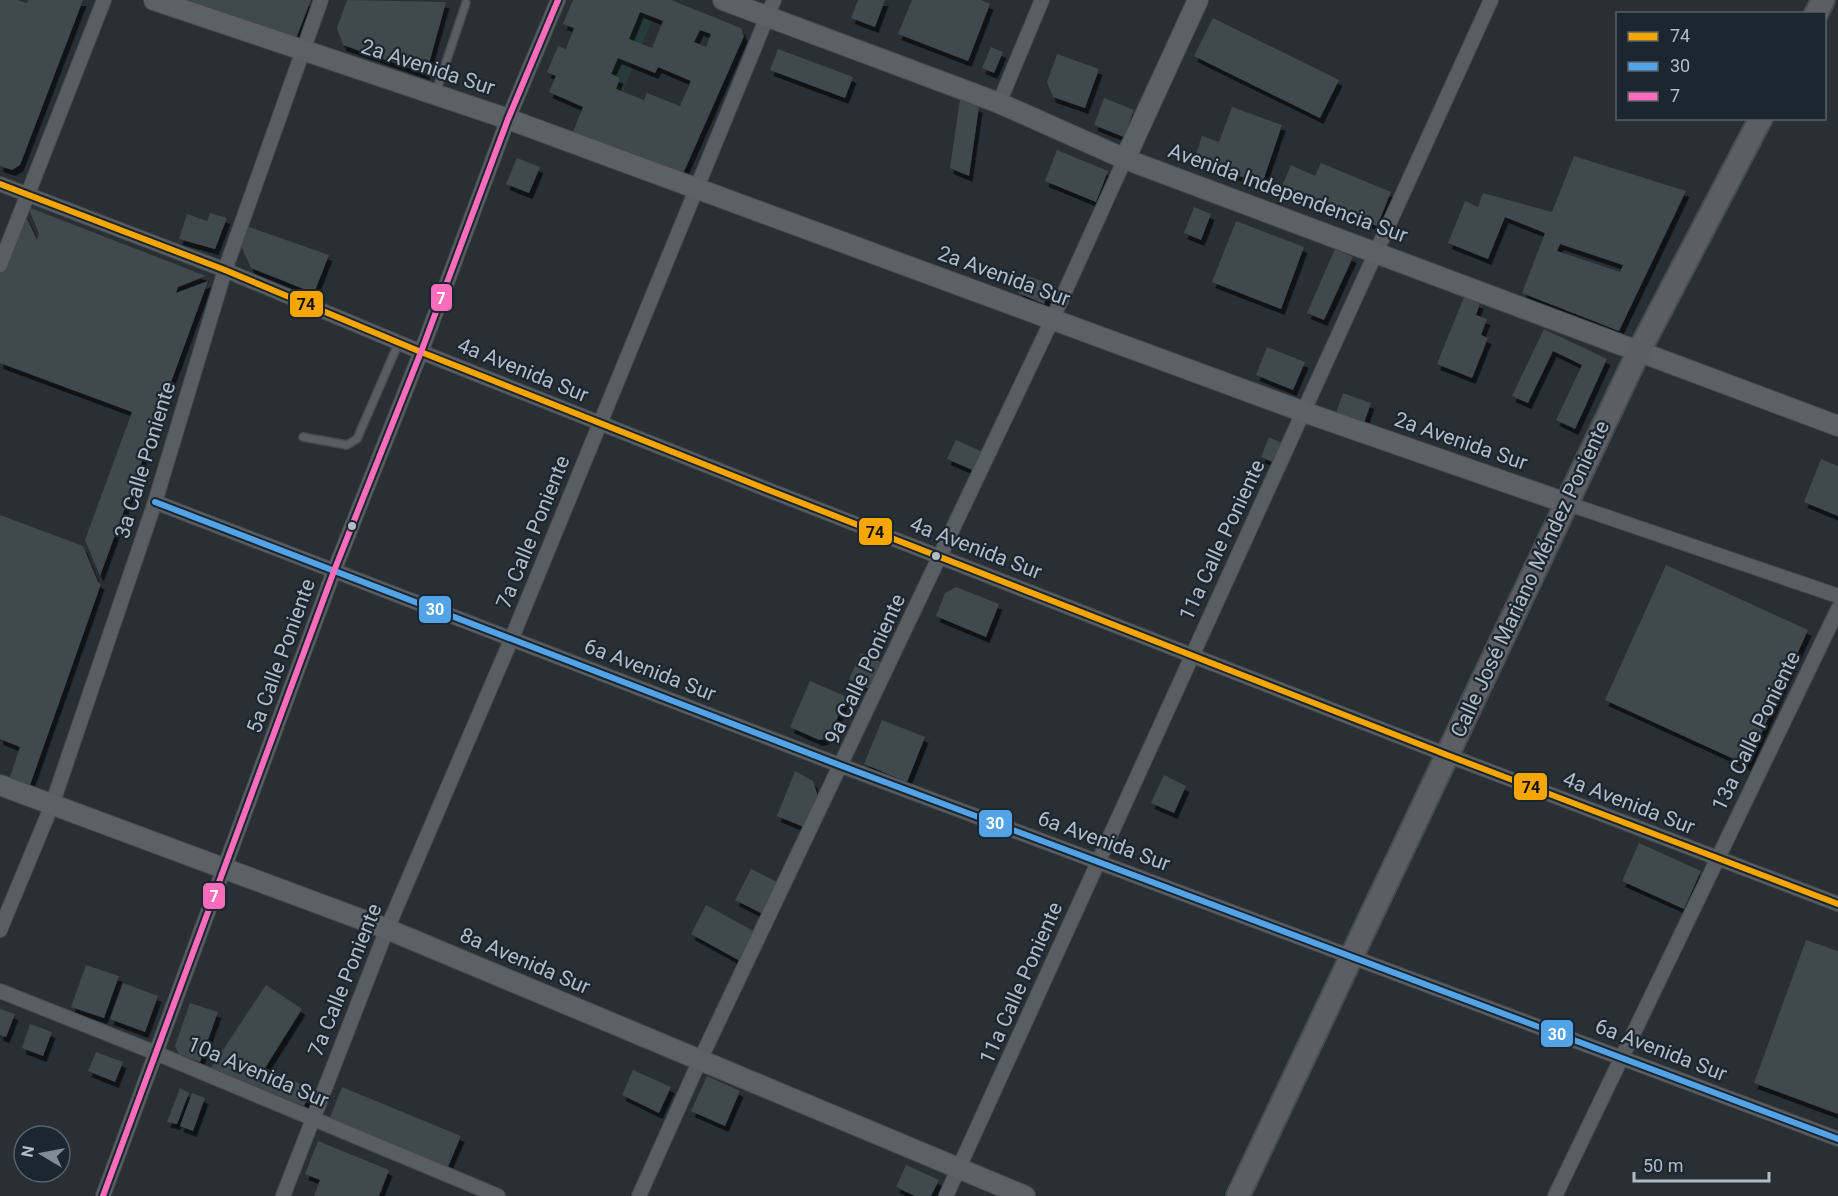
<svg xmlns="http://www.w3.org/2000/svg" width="1838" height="1196" viewBox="0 0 1838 1196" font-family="Roboto,sans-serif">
	<defs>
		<filter id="shadow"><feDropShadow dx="3.5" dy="6" stdDeviation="0" flood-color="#0009"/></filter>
	</defs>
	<rect width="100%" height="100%" fill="#282f35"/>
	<path fill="#263b3a" d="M 640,12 L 653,17 L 642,45 L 629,39 Z
		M 618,58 L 634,64 L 623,91 L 616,89 L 620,78 L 611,74 Z"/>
	<path fill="#41484d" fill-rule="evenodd" filter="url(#shadow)" d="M 0,0 L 17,0 L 27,3 L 28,0 L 83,0 L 20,165 L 12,170 L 0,166 Z
		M 188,0 L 311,0 L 297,36 L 289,38 Z
		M 347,0 L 446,2 L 426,74 L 343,45 L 337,28 Z
		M 573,0 L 671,0 L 741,28 L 744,36 L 682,176 L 572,134 L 583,107 L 549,92 L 556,76 L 547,72 L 558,46 L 566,49 L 574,28 L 563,24 ZM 640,12 L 663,21 L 652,48 L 629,39 ZM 700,30 L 711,34 L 706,47 L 694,42 ZM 618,58 L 655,73 L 658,67 L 691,81 L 680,106 L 647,93 L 644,100 L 616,89 L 620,78 L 611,74 Z
		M 858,0 L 885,0 L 875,27 L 851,18 Z
		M 912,0 L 981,0 L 990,4 L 968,61 L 898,34 Z
		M 1213,18 L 1339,80 L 1320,118 L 1194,56 Z
		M 991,47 L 1003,52 L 994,73 L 982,68 Z
		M 778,49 L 853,77 L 845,98 L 770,70 Z
		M 1057,54 L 1099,69 L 1085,108 L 1053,97 L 1047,82 Z
		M 1104,98 L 1134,110 L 1124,137 L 1094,125 Z
		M 960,99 L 979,107 L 969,176 L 950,168 Z
		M 1232,107 L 1282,125 L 1262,184 L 1194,160 L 1202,136 L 1219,142 Z
		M 1057,150 L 1108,171 L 1096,202 L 1045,181 Z
		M 1574,156 L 1686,191 L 1619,331 L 1522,293 L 1545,233 L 1505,217 L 1488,259 L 1448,243 L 1465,201 L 1478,207 L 1483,193 L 1552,212 ZM 1560,244 L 1623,265 L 1620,272 L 1557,251 Z
		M 517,158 L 540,167 L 529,193 L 506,184 Z
		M 1321,163 L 1391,192 L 1377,226 L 1282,186 L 1291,165 L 1315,176 Z
		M 28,207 L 206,276 L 178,287 L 176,293 L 208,281 L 100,576 L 85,540 L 132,412 L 0,363 L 0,269 L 23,210 L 37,240 L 39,234 Z
		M 1194,207 L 1211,214 L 1201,240 L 1184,233 Z
		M 210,213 L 227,218 L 215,249 L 179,239 L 187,214 L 207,221 Z
		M 1236,221 L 1304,247 L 1281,309 L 1212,282 Z
		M 249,227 L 329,255 L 314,293 L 251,268 L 241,246 Z
		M 1335,249 L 1353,257 L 1324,320 L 1307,313 Z
		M 1026,275 L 1052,285 L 1044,304 L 1018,293 Z
		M 1464,297 L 1480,303 L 1476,315 L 1487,319 L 1481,335 L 1488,338 L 1472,378 L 1437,364 Z
		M 1544,329 L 1607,359 L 1575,429 L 1556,420 L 1582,365 L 1553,351 L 1528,403 L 1512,396 Z
		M 1267,347 L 1305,362 L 1293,390 L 1256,375 Z
		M 1343,393 L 1371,403 L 1363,426 L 1335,416 Z
		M 1269,437 L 1284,444 L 1275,463 L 1261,457 Z
		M 956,440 L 983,452 L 975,471 L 947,459 Z
		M 1821,459 L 1838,466 L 1838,516 L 1804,502 Z
		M 0,515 L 83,546 L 98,582 L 101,584 L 30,785 L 10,777 L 20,747 L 0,739 Z
		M 1666,565 L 1808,630 L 1747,765 L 1605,700 Z
		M 956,587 L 999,604 L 986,637 L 936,616 L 945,593 Z
		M 861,653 L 882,663 L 869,689 L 849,679 Z
		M 810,681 L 847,697 L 830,734 L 825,739 L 819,740 L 790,727 Z
		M 882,720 L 925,737 L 907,782 L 864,764 Z
		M 795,771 L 813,781 L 818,797 L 806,828 L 777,816 Z
		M 1164,775 L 1186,786 L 1174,813 L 1151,803 Z
		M 1639,843 L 1701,871 L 1684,909 L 1622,881 Z
		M 751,869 L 779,883 L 763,914 L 735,900 Z
		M 706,905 L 757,933 L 742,962 L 691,934 Z
		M 1806,940 L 1838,951 L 1838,1114 L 1754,1083 Z
		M 86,965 L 119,976 L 104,1018 L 71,1007 Z
		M 123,983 L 158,996 L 145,1032 L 110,1019 Z
		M 266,985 L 302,1009 L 265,1068 L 312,1089 L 304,1106 L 211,1068 Z
		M 190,1003 L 218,1012 L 200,1062 L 179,1055 L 175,1046 Z
		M 0,1009 L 15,1014 L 6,1037 L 0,1035 Z
		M 30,1024 L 52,1032 L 43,1056 L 22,1048 Z
		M 96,1052 L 123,1062 L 115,1082 L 88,1071 Z
		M 633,1070 L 671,1087 L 659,1113 L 622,1095 Z
		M 707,1076 L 740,1091 L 725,1126 L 691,1111 Z
		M 342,1087 L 461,1136 L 447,1169 L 329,1120 Z
		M 180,1088 L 189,1093 L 177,1124 L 167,1122 Z
		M 192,1093 L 205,1098 L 193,1131 L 180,1126 Z
		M 318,1141 L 389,1170 L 379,1196 L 314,1196 L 320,1180 L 305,1174 Z
		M 906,1165 L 939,1180 L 931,1196 L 915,1196 L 896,1187 Z"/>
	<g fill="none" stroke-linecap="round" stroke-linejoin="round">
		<defs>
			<path id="lane" d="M 436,92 L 466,3
				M 303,437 L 347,445 L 357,439 L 399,342"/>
			<path id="street" d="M 999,103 L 1042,0
				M 0,184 L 225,270 L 421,352 L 771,491 L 1447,755 L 1838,904
				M 0,265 L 104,0
				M 155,502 L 842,766 L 1838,1139
				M 1566,503 L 1838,596
				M 0,930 L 52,805 L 155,502 L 225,270 L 321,0
				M 0,991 L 156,1053 L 498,1196
				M 103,1196 L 334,571 L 421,352 L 508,119 L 558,0
				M 283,1196 L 387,929 L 511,640 L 774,0
				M 639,1196 L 700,1060 L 1052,320 L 1125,159
				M 946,1196 L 1491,0
				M 1555,1196 L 1838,609"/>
			<path id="secondary" d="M 154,0 L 508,119 L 1304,412 L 1566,503
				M 723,0 L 999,103 L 1125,159 L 1838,426
				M 1125,159 L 1198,0
				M 0,785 L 387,929 L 1025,1196"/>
			<path id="primary" d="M 1816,14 L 1823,0
				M 1238,1196 L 1638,353 L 1761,118"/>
		</defs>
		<use href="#lane" stroke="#464b50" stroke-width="10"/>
		<use href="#street" stroke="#464b50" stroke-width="16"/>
		<use href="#secondary" stroke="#464b50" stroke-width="22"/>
		<use href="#primary" stroke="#464c52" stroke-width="26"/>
		<use href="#lane" stroke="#585e63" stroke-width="7"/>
		<use href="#street" stroke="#585e63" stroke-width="14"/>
		<use href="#secondary" stroke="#5c6168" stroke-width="20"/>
		<use href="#primary" stroke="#5b5f65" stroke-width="22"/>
		<defs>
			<path id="bus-1" d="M 0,184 L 225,270 L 421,352 L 771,491 L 1447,755 L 1838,904"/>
			<path id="bus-2" d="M 155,502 L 842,766 L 1838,1139"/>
			<path id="bus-3" d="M 103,1196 L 334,571 L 421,352 L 508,119 L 558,0"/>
		</defs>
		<use href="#bus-1" stroke="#1c262f" stroke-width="10"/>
		<use href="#bus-2" stroke="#1c262f" stroke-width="10"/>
		<use href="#bus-3" stroke="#1c262f" stroke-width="10"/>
		<use href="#bus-1" stroke="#f7a600" stroke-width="6"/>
		<use href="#bus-2" stroke="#53a3e8" stroke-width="6"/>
		<use href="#bus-3" stroke="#fb6dba" stroke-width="6"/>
	</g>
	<g fill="#b2bcc6" stroke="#1c262f" stroke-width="2">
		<circle cx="352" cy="526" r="5"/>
		<circle cx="936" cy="556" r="5"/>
	</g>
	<g text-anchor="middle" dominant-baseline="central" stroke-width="4.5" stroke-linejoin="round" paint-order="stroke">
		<g font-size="21" fill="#b2bcc6" stroke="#1c262f">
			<text transform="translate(428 67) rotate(18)">2a Avenida Sur</text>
			<text transform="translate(1288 193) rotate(20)">Avenida Independencia Sur</text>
			<text transform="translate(1004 276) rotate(20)">2a Avenida Sur</text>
			<text transform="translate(523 370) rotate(22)">4a Avenida Sur</text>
			<text transform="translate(1461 441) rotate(19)">2a Avenida Sur</text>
			<text transform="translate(145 460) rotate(-73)">3a Calle Poniente</text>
			<text transform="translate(533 532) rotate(-68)">7a Calle Poniente</text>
			<text transform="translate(1222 540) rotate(-65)">11a Calle Poniente</text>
			<text transform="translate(976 548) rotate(21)">4a Avenida Sur</text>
			<text transform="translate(1530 579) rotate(-65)">Calle José Mariano Méndez Poniente</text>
			<text transform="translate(281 656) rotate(-70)">5a Calle Poniente</text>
			<text transform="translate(865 669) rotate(-65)">9a Calle Poniente</text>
			<text transform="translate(650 670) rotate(21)">6a Avenida Sur</text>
			<text transform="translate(1756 731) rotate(-64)">13a Calle Poniente</text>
			<text transform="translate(1629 803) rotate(21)">4a Avenida Sur</text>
			<text transform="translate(1104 841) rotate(20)">6a Avenida Sur</text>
			<text transform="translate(525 961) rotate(23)">8a Avenida Sur</text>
			<text transform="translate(345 980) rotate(-68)">7a Calle Poniente</text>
			<text transform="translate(1021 983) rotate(-66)">11a Calle Poniente</text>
			<text transform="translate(1661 1050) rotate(21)">6a Avenida Sur</text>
			<text transform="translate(258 1072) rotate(23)">10a Avenida Sur</text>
		</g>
	</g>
	<g stroke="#1c262f" stroke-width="2">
		<rect x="430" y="283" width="23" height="29" rx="6" fill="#fb6dba"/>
		<rect x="289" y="290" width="35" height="28" rx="6" fill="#f7a600"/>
		<rect x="858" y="517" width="35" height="29" rx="6" fill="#f7a600"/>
		<rect x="418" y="595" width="34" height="29" rx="6" fill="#53a3e8"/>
		<rect x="1513" y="772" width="35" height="29" rx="6" fill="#f7a600"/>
		<rect x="978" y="809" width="35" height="29" rx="6" fill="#53a3e8"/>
		<rect x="202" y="882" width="24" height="28" rx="6" fill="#fb6dba"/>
		<rect x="1540" y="1019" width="34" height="29" rx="6" fill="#53a3e8"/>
	</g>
	<g font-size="16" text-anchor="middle" font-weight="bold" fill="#fff">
		<text x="441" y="304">7</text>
		<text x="435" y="615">30</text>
		<text x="995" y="829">30</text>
		<text x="214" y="902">7</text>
		<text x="1557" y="1040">30</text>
	</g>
	<g font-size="16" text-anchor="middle" font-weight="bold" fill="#111">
		<text x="306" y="310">74</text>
		<text x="875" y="538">74</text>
		<text x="1531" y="793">74</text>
	</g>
	<rect x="1616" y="12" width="210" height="108" fill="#1c262f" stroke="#58626b" stroke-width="1.5"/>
	<rect x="1628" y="32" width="30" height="9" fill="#f7a600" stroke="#58626b" stroke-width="1.5"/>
	<text x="1670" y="42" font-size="18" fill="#b2bcc6">74</text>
	<rect x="1628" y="62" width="30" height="9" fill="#53a3e8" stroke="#58626b" stroke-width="1.5"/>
	<text x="1670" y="72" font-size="18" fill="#b2bcc6">30</text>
	<rect x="1628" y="92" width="30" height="9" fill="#fb6dba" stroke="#58626b" stroke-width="1.5"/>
	<text x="1670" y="102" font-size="18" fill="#b2bcc6">7</text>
	<g transform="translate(42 1154) rotate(280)"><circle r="28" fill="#1c262f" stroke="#58626b" stroke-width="1.5"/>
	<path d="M0-4.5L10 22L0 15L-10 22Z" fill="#828b93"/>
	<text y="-9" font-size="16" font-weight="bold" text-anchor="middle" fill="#b2bcc6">N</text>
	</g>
	<path d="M1634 1172v9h135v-9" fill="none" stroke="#b2bcc6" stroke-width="3"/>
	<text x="1643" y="1172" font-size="18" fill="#b2bcc6" stroke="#1c262f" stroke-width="4.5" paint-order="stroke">50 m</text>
</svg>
